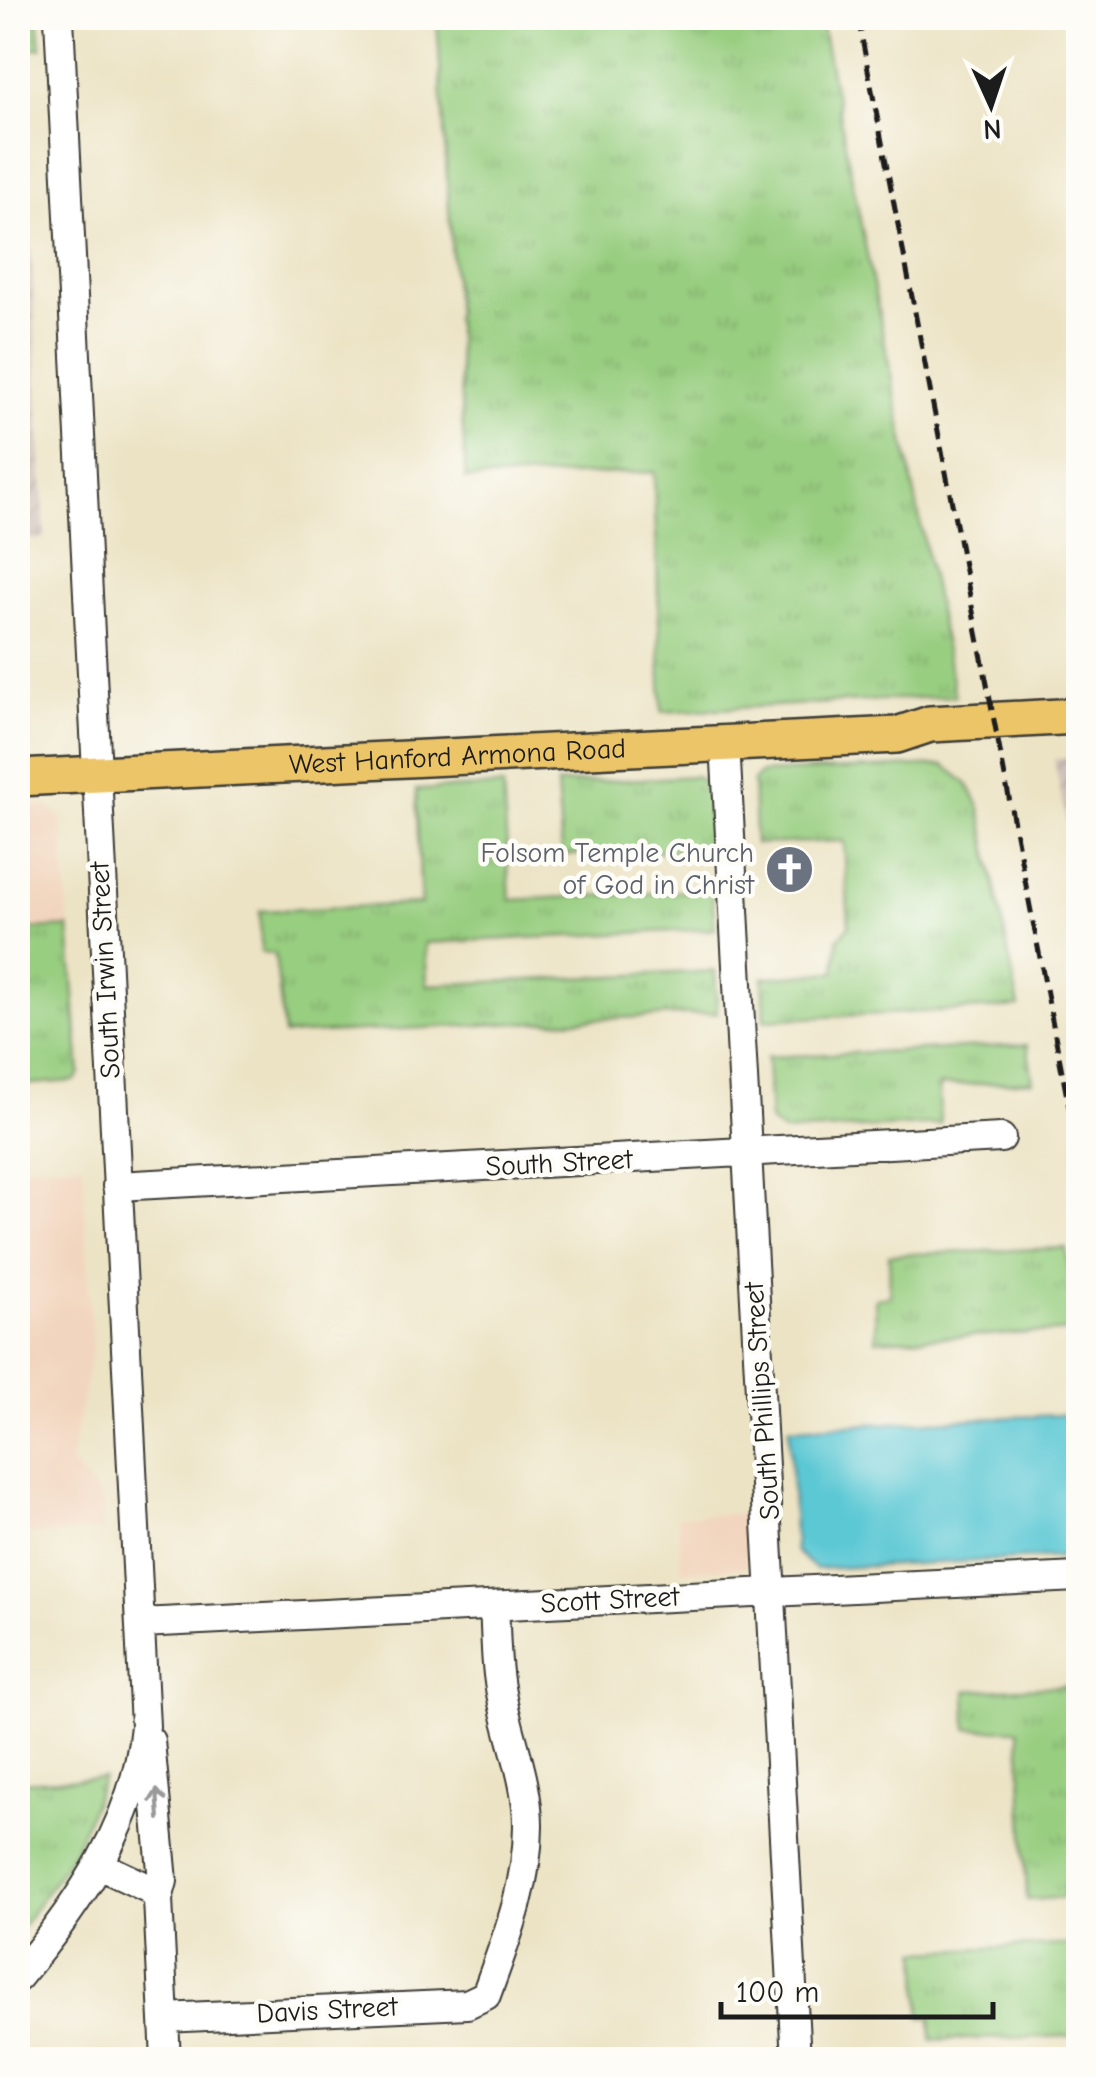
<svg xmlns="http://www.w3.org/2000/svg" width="1096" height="2077" viewBox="0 0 1096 2077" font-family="'Comic Neue',sans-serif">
	<defs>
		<pattern id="industrial-furrows" width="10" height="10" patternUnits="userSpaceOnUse" patternTransform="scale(2.5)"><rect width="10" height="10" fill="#cfc1ba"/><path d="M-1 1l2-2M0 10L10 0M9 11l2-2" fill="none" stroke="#b1a59f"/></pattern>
		<pattern id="grass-tufts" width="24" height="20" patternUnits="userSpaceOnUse" patternTransform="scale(2.5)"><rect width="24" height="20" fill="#98ce80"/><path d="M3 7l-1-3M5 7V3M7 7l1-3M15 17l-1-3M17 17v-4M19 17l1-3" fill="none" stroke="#82b06e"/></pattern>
	</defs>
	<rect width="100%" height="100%" fill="#fdfcf7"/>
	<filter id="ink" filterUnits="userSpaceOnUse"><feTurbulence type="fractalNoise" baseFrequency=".01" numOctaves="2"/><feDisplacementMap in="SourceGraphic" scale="20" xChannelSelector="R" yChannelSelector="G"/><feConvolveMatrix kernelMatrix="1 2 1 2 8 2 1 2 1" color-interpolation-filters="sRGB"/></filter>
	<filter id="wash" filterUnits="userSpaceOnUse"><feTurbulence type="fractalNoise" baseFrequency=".0048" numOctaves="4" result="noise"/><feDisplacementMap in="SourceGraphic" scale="40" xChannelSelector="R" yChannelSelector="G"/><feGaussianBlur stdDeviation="2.25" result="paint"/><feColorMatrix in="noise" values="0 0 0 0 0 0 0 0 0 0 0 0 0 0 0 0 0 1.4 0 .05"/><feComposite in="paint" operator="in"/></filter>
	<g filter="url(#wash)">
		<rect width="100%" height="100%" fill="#ece3c4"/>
		<path fill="#f2d5be" d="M 48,806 L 61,818 L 69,927 L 18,930 L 18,808 Z
			M 83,1164 L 92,1350 L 70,1462 L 102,1499 L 103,1531 L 18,1535 L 18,1167 Z
			M 745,1513 L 747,1567 L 681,1571 L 678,1516 Z"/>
		<path fill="url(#industrial-furrows)" d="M 31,247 L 45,538 L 18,540 L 18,248 Z
			M 1078,758 L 1078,883 L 1054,759 Z"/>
		<path fill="url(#grass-tufts)" stroke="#5a754e" stroke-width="2.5" d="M 18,18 L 38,18 L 41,48 L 18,50 Z
			M 437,18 L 820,18 L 955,696 L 662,712 L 654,472 L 466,479 Z
			M 944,765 L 967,783 L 980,808 L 1019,1007 L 765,1020 L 763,978 L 835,972 L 838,939 L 849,926 L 844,841 L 755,844 L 753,781 L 761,773 Z
			M 695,776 L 707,784 L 710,849 L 562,855 L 557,784 Z
			M 503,786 L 510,900 L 712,890 L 715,929 L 425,943 L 427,985 L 715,971 L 717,1013 L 284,1035 L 275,954 L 261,952 L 260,911 L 421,904 L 416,790 Z
			M 69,927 L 80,1074 L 74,1081 L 18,1085 L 18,930 Z
			M 1027,1045 L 1033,1081 L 939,1086 L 940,1124 L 783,1132 L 770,1122 L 767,1057 Z
			M 1066,1248 L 1078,1331 L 876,1340 L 875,1298 L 890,1296 L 889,1255 Z
			M 1078,1685 L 1078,1897 L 1027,1900 L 1019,1730 L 967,1729 L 966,1691 Z
			M 103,1778 L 75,1850 L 18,1933 L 18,1782 Z
			M 1078,1944 L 1078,2036 L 932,2040 L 931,2018 L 921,2017 L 918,1951 Z"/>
		<path fill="#5cc8d4" stroke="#3c7278" stroke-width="2.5" d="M 1078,1414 L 1078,1556 L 815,1569 L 795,1551 L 789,1428 Z"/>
	</g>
	<g filter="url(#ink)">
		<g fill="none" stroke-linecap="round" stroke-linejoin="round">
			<defs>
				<path id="minor" d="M 725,743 L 796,2060
					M 117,1186 L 1001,1138
					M 141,1623 L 1078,1577
					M 150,1741 L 163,1881 L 158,1899
					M 99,1865 L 150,1889 L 158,1899 L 166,2060
					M 18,1977 C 78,1905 136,1823 145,1726 L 59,18
					M 164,2018 L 467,2004 L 486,1995 C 506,1940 528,1885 528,1825 C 528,1782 510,1739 502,1698 C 495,1668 496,1636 494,1606"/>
				<g id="major">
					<path id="s1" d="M 18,778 L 897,735 L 930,724 L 1078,716"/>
				</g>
			</defs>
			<use href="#minor" stroke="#3b3a35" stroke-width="32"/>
			<use href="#major" stroke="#3b3a35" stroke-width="40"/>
			<use href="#minor" stroke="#fff" stroke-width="28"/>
			<use href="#major" stroke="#edc569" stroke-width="35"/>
			<path stroke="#1c1c1c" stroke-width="5" stroke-dasharray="15 8" stroke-linecap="butt" d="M 858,18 L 1078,1154"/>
		</g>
		<defs><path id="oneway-shaft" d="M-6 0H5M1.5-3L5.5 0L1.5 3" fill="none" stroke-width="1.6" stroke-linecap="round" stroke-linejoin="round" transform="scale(2.5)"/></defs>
		<use stroke="#999" href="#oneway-shaft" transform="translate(158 1804) rotate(-94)"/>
	</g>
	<defs>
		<symbol id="church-disc" viewBox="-11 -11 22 22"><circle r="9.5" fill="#6b7280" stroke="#fdfcf7"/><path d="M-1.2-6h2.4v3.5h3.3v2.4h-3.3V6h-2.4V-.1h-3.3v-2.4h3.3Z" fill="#fff"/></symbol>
	</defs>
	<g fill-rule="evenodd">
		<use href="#church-disc" x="762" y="842" width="55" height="55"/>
	</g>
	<g text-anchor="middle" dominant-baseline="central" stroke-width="9" stroke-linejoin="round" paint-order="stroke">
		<g font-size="28" fill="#1c1c1c" stroke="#fdfcf7">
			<text stroke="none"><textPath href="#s1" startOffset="440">West Hanford Armona Road</textPath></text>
			<text transform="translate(105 970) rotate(-93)">South Irwin Street</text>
			<text transform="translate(559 1163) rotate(-3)">South Street</text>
			<text transform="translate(762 1401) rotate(-94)">South Phillips Street</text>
			<text transform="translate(610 1600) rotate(-3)">Scott Street</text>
			<text transform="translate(327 2010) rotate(-3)">Davis Street</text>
		</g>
		<g font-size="28" fill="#5b616d" stroke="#fdfcf7" text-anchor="end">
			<text x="754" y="853">Folsom Temple Church<tspan x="754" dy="32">of God in Christ</tspan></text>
		</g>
	</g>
	<rect width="1096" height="2077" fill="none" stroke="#fdfcf7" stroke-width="60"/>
	<g transform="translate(991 105) rotate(177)" stroke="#fdfcf7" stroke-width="8" paint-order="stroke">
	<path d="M0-8L18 38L0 25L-18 38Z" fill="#1c1c1c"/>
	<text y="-15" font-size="28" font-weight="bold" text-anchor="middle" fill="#1c1c1c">N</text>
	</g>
	<path d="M721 2002v15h272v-15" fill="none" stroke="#1c1c1c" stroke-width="5"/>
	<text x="736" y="2002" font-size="30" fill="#1c1c1c" stroke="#fdfcf7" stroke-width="8" paint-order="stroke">100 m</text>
</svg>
